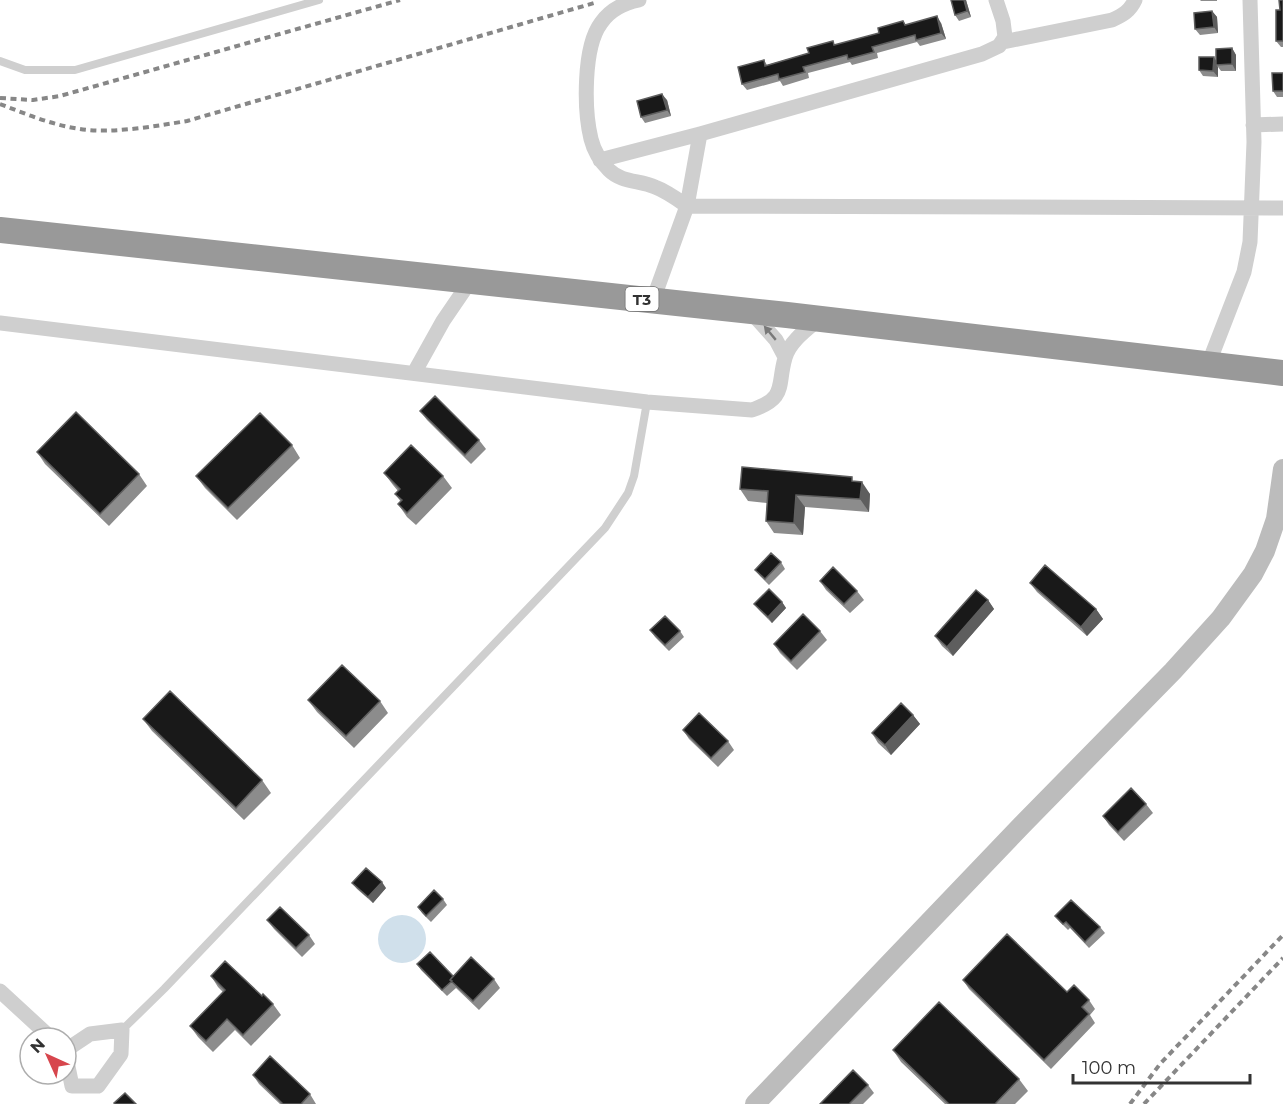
<svg xmlns="http://www.w3.org/2000/svg" width="1283" height="1104" viewBox="0 0 1283 1104" font-family="Montserrat,sans-serif">
	<rect width="100%" height="100%" fill="#fff"/>
	<path fill="#d0e0eb" d="M378 939a24 24 0 1 1 48 0a24 24 0 1 1-48 0Z"/>
	<g fill="none" stroke-linecap="round" stroke-linejoin="round">
		<path stroke="#cfcfcf" stroke-width="8" d="M 0,61 L 25,70 L 75,70 L 319,0
			M 122,1030 L 164,989 L 605,528 L 628,493 L 634,476 L 647,402"/>
		<path stroke="#cfcfcf" stroke-width="15" d="M 639,0 C 624,3 610,10 601,23 C 583,47 584,110 591,139 C 594,151 600,161 609,170 C 622,183 640,180 655,187 C 666,191 677,199 687,206 L 700,134
			M 1003,42 L 1112,20 C 1123,15 1130,11 1135,0
			M 1253,125 L 1283,124
			M 600,160 L 700,134 L 982,54 L 999,46 L 1005,37 L 1003,21 L 996,0
			M 653,300 L 687,206 L 1283,208
			M 751,312 L 776,340 L 785,357
			M 0,323 L 647,402 L 752,410 C 787,398 777,386 785,358 C 789,342 807,329 819,319
			M 1208,365 L 1244,272 L 1250,242 L 1254,142 L 1250,0
			M 414,373 L 443,321 L 471,280
			M 0,991 L 51,1038
			M 66,1050 L 90,1034 L 122,1030 L 121,1054 L 98,1086 L 72,1086 L 66,1057"/>
		<path stroke="#bcbcbc" stroke-width="20" d="M 755,1104 L 1022,825 L 1173,671 L 1221,618 L 1253,574 L 1265,551 L 1276,519 L 1283,469"/>
		<path stroke="#999" stroke-width="26" d="M 0,230 L 787,315 L 1283,373"/>
		<path stroke="#878787" stroke-width="4" stroke-dasharray="6 4.5" stroke-linecap="butt" d="M 0,98 L 33,100 L 60,96 L 400,0
			M 0,104 C 26,114 52,125 80,129 C 112,134 156,126 187,121 L 594,3
			M 1130,1104 L 1160,1064 L 1283,935
			M 1144,1104 L 1283,958"/>
	</g>
	<path fill="#8c8c8c" d="M 966,0 L 971,17 L 959,21 L 955,15 Z
		M 1200,0 L 1217,0 L 1217,1 L 1201,1 Z
		M 1283,0 L 1283,47 L 1281,47 L 1276,41 L 1280,10 Z
		M 1212,11 L 1217,17 L 1218,33 L 1200,35 L 1195,29 Z
		M 903,21 L 906,25 L 941,23 L 946,39 L 920,46 L 917,42 L 877,53 L 878,58 L 852,65 L 850,62 L 808,73 L 809,78 L 783,86 L 780,81 L 747,90 L 742,84 L 764,60 L 767,65 L 879,33 Z
		M 1232,48 L 1236,55 L 1236,71 L 1221,71 L 1218,67 L 1218,77 L 1203,76 L 1199,70 L 1216,61 Z
		M 1283,73 L 1283,97 L 1277,97 L 1273,91 Z
		M 667,100 L 671,116 L 645,123 L 641,117 Z
		M 420,411 L 479,440 L 486,449 L 471,464 L 427,420 Z
		M 292,445 L 300,458 L 237,520 L 205,488 L 196,476 Z
		M 37,452 L 139,474 L 147,486 L 109,526 L 45,464 Z
		M 384,473 L 443,476 L 452,488 L 416,525 L 407,517 L 398,504 L 401,502 L 395,494 L 398,491 L 393,485 Z
		M 855,481 L 870,494 L 869,512 L 805,507 L 803,535 L 774,533 L 766,521 L 767,503 L 748,501 L 740,489 Z
		M 781,562 L 785,569 L 769,585 L 760,576 L 755,570 Z
		M 820,581 L 857,591 L 864,600 L 850,613 L 826,590 Z
		M 1030,583 L 1096,609 L 1103,619 L 1087,636 L 1037,592 Z
		M 988,600 L 994,609 L 953,656 L 942,646 L 935,636 Z
		M 782,602 L 786,608 L 772,623 L 759,610 L 754,604 Z
		M 650,630 L 680,631 L 684,637 L 669,651 L 655,637 Z
		M 820,631 L 827,640 L 797,670 L 780,653 L 774,644 Z
		M 308,700 L 380,701 L 388,713 L 354,748 L 317,712 Z
		M 913,715 L 920,724 L 891,755 L 878,743 L 872,733 Z
		M 143,719 L 262,780 L 271,793 L 244,820 L 152,731 Z
		M 683,730 L 728,741 L 734,750 L 718,767 L 689,739 Z
		M 1146,804 L 1153,813 L 1124,841 L 1109,825 L 1103,816 Z
		M 352,883 L 386,888 L 373,903 L 357,889 Z
		M 443,899 L 447,905 L 431,922 L 422,913 L 418,907 Z
		M 1055,916 L 1100,927 L 1105,933 L 1089,948 L 1070,928 L 1068,930 L 1060,922 Z
		M 267,920 L 309,935 L 315,944 L 302,957 L 274,929 Z
		M 417,964 L 453,976 L 494,979 L 500,988 L 479,1010 L 456,988 L 447,996 L 421,970 Z
		M 211,976 L 262,996 L 273,1004 L 281,1015 L 251,1046 L 235,1030 L 213,1052 L 198,1037 L 190,1026 L 223,992 L 218,987 Z
		M 963,980 L 1067,992 L 1089,1000 L 1095,1009 L 1090,1015 L 1095,1023 L 1051,1069 L 969,989 Z
		M 893,1050 L 1019,1079 L 1028,1091 L 1015,1104 L 945,1104 L 901,1062 Z
		M 253,1075 L 310,1094 L 316,1104 L 280,1104 L 259,1084 Z
		M 868,1085 L 874,1093 L 863,1104 L 820,1104 Z"/>
	<path fill="#5e5e5e" d="M 964,0 L 966,0 L 971,17 L 967,11 Z
		M 1212,11 L 1217,17 L 1218,33 L 1214,27 Z
		M 937,16 L 941,23 L 946,39 L 941,33 Z
		M 1232,48 L 1236,55 L 1236,71 L 1232,64 Z
		M 1214,57 L 1218,64 L 1216,65 L 1218,67 L 1218,77 L 1213,71 Z
		M 662,94 L 667,100 L 671,116 L 667,110 Z
		M 862,482 L 870,494 L 869,512 L 860,499 Z
		M 796,495 L 805,507 L 803,535 L 794,523 Z
		M 988,600 L 994,609 L 953,656 L 947,647 Z
		M 782,602 L 786,608 L 772,623 L 768,617 Z
		M 1096,609 L 1103,619 L 1087,636 L 1081,627 Z
		M 913,715 L 920,724 L 891,755 L 885,745 Z
		M 382,882 L 386,888 L 373,903 L 368,897 Z"/>
	<path fill="#191919" stroke="#5e5e5e" stroke-width="1.5" d="M 951,0 L 964,0 L 967,11 L 955,15 Z
		M 1279,0 L 1283,0 L 1283,41 L 1276,41 L 1276,10 L 1280,10 Z
		M 1212,11 L 1214,27 L 1195,29 L 1194,13 Z
		M 937,16 L 941,33 L 916,40 L 915,35 L 872,47 L 874,52 L 848,59 L 847,55 L 803,67 L 805,72 L 779,79 L 778,74 L 742,84 L 738,67 L 764,60 L 765,66 L 809,53 L 807,48 L 833,41 L 834,45 L 879,33 L 878,28 L 903,21 L 905,25 Z
		M 1232,48 L 1232,64 L 1216,65 L 1216,49 Z
		M 1199,57 L 1214,57 L 1213,71 L 1199,70 Z
		M 1272,73 L 1283,73 L 1283,91 L 1273,91 Z
		M 662,94 L 667,110 L 641,117 L 637,101 Z
		M 435,396 L 479,440 L 465,455 L 420,411 Z
		M 76,412 L 139,474 L 100,514 L 37,452 Z
		M 260,413 L 292,445 L 228,508 L 196,476 Z
		M 411,445 L 443,476 L 407,513 L 398,504 L 402,500 L 395,494 L 400,489 L 384,473 Z
		M 742,467 L 852,477 L 852,481 L 862,482 L 860,499 L 796,495 L 794,523 L 766,521 L 768,491 L 740,489 Z
		M 771,553 L 781,562 L 765,579 L 755,570 Z
		M 1045,565 L 1096,609 L 1081,627 L 1030,583 Z
		M 833,567 L 857,591 L 844,604 L 820,581 Z
		M 769,589 L 782,602 L 768,617 L 754,604 Z
		M 976,590 L 988,600 L 947,647 L 935,636 Z
		M 803,614 L 820,631 L 791,661 L 774,644 Z
		M 665,616 L 680,631 L 665,645 L 650,630 Z
		M 342,665 L 380,701 L 346,736 L 308,700 Z
		M 170,691 L 262,780 L 236,808 L 143,719 Z
		M 901,703 L 913,715 L 885,745 L 872,733 Z
		M 699,713 L 728,741 L 711,758 L 683,730 Z
		M 1131,788 L 1146,804 L 1118,832 L 1103,816 Z
		M 366,868 L 382,882 L 368,897 L 352,883 Z
		M 434,890 L 443,899 L 426,916 L 418,907 Z
		M 1071,900 L 1100,927 L 1085,942 L 1066,922 L 1063,924 L 1055,916 Z
		M 280,907 L 309,935 L 296,948 L 267,920 Z
		M 1007,934 L 1067,992 L 1074,985 L 1089,1000 L 1082,1007 L 1089,1014 L 1044,1060 L 963,980 Z
		M 430,952 L 453,976 L 450,980 L 452,981 L 442,990 L 417,964 Z
		M 471,957 L 494,979 L 473,1001 L 450,980 Z
		M 225,961 L 262,996 L 263,994 L 273,1004 L 243,1035 L 227,1019 L 206,1041 L 190,1026 L 225,990 L 211,976 Z
		M 939,1002 L 1019,1079 L 995,1104 L 949,1104 L 893,1050 Z
		M 270,1056 L 310,1094 L 301,1104 L 283,1104 L 253,1075 Z
		M 853,1070 L 868,1085 L 849,1104 L 820,1104 Z
		M 125,1093 L 136,1104 L 115,1104 L 114,1103 Z"/>
	<defs><path id="oneway-solid" d="M-6-.8H1V-3.2L6.5 0L1 3.2V.8H-6Z" transform="scale(1.5)"/></defs>
	<use fill="#797979" href="#oneway-solid" transform="translate(770 333) rotate(-130)"/>
	<g text-anchor="middle" dominant-baseline="central" stroke-width="6" stroke-linejoin="round" paint-order="stroke">
		<rect fill="#fff" stroke="#707070" stroke-width="1.5" x="625.5" y="287" width="33" height="24" rx="4.5"/>
		<g font-size="15" font-weight="bold" fill="#323232">
			<text x="642" y="299">T3</text>
		</g>
	</g>
	<g transform="translate(48 1056) rotate(315)"><circle r="28" fill="#ffffff" stroke="#adadad" stroke-width="1.5"/>
	<path d="M0-4.5L10 22L0 15L-10 22Z" fill="#d7464d"/>
	<text y="-9" font-size="16" font-weight="bold" text-anchor="middle" fill="#323232">N</text>
	</g>
	<path d="M1073 1074v9h177v-9" fill="none" stroke="#323232" stroke-width="3"/>
	<text x="1082" y="1074" font-size="18" fill="#323232" stroke="#ffffff" stroke-width="4.5" paint-order="stroke">100 m</text>
</svg>
